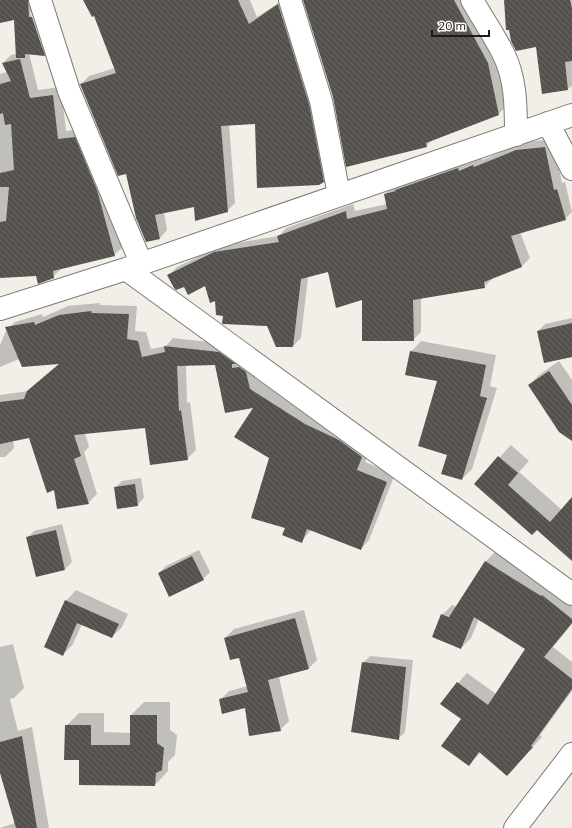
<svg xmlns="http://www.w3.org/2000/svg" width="572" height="828" viewBox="0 0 572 828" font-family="Mulish,sans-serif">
	<defs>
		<pattern id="building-back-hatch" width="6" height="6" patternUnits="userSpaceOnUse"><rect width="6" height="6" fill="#55524d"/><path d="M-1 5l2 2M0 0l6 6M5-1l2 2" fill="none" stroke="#696763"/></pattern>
	</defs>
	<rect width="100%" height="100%" fill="#f2efe9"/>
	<path fill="#0003" fill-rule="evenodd" d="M 0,0 L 37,0 L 52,47 L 44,55 L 29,53 L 38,90 L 61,87 L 66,131 L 83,129 L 123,247 L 114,255 L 61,269 L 53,277 L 36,275 L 0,277 L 0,74 L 7,72 L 3,63 L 11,55 L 17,54 L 15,19 L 0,22 ZM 30,12 L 32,12 L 43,47 L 41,47 Z
		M 99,0 L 250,0 L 257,17 L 283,0 L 331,174 L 323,182 L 256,122 L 229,124 L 235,203 L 227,211 L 195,205 L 164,212 L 167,230 L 160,238 L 81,84 L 89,76 L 115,68 Z
		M 304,0 L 468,0 L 497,53 L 508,105 L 498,114 L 433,139 L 426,146 L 334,97 Z
		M 505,0 L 572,0 L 572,86 L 568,89 Z
		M 553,139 L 562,183 L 565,182 L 572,212 L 565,219 L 520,232 L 530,258 L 522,266 L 492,277 L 492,279 L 484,287 L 421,298 L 421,332 L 413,340 L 329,271 L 308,277 L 301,338 L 293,346 L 268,325 L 224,315 L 206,285 L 185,285 L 169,275 L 177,267 L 223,245 L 279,236 L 286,228 L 353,204 L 355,211 L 387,204 L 385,194 L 393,186 L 466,160 L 467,164 L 481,158 L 482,160 L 526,142 Z
		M 100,303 L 100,305 L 137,306 L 135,331 L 146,332 L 151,349 L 166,346 L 173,338 L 227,344 L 254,363 L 258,380 L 370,448 L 365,462 L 395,474 L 369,540 L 361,549 L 311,530 L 301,542 L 286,527 L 270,458 L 255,406 L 216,364 L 186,365 L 187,403 L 190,402 L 196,450 L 187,459 L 146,426 L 85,433 L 89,447 L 84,452 L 97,494 L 88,503 L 55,489 L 30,436 L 13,440 L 14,448 L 5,457 L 0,457 L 0,395 L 28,391 L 60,363 L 19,359 L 0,367 L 0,345 L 6,331 L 15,322 L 42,314 L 43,317 L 68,306 Z
		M 572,318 L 572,356 L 538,331 L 545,324 Z
		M 421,341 L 496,355 L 490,386 L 497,388 L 472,469 L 462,479 L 448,454 L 439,381 L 411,352 Z
		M 559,361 L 572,380 L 572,440 L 529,385 L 539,375 Z
		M 511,445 L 529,461 L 519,472 L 562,510 L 572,499 L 572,560 L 537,529 L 475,484 Z
		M 141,478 L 144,498 L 137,505 L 115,488 L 122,481 Z
		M 62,524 L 72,562 L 65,569 L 27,538 L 34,531 Z
		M 199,550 L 210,572 L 203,579 L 159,573 L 166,566 Z
		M 495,552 L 572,602 L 572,624 L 553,647 L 572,662 L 572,691 L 540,735 L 542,737 L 507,775 L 481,752 L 469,765 L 458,683 L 467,673 L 496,694 L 527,649 L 479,619 L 471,638 L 461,648 L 442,615 L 452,605 L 457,607 L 485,562 ZM 445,615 L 454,618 L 445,617 Z
		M 76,590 L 128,614 L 122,627 L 112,637 L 82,624 L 73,644 L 63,655 L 66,601 Z
		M 304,610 L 317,660 L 308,669 L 279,677 L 289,721 L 280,730 L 246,707 L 220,700 L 229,691 L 248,686 L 240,657 L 225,638 L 234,629 Z
		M 13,644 L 24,688 L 14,698 L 10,699 L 18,731 L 32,727 L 49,828 L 0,828 L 15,823 L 0,770 L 0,647 Z
		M 370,656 L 413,660 L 405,732 L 398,739 L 363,663 Z
		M 144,702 L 170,702 L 170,730 L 177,735 L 175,755 L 168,762 L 168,771 L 155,785 L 80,759 L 66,726 L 79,713 L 104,713 L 104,732 L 131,733 L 131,715 Z"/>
	<path fill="url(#building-back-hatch)" d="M 0,0 L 28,0 L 29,17 L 32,17 L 45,56 L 25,54 L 25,58 L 16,58 L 14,20 L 0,23 Z
		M 83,0 L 238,0 L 249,24 L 278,4 L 309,104 L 324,182 L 319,185 L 257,188 L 255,124 L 221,126 L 228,212 L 195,221 L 194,207 L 155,215 L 160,239 L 146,242 L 136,218 L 126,174 L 118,176 L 80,84 L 116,73 L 94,16 L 92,17 Z
		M 303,0 L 454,0 L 488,63 L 499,115 L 426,143 L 427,147 L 346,167 L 333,97 Z
		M 504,0 L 570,0 L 572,8 L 572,61 L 565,62 L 568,90 L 542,94 L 536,47 L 516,51 L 511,41 L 509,30 L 506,30 Z
		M 20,59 L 30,98 L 53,95 L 58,139 L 75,137 L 97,190 L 115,256 L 53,271 L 54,278 L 38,284 L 36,276 L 0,278 L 0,222 L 6,221 L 9,187 L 0,187 L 0,173 L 14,170 L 11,124 L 5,125 L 3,113 L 0,114 L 0,84 L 11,81 L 2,63 Z
		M 545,147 L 554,190 L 557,189 L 566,220 L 511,236 L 522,267 L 484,282 L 485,288 L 413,300 L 414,341 L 362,341 L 362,300 L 336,308 L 328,272 L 301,279 L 293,347 L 276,347 L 267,326 L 223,324 L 222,323 L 223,316 L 216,315 L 215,301 L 210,303 L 205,286 L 188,295 L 184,287 L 176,290 L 174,288 L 167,275 L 214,252 L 279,242 L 277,236 L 346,211 L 347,219 L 387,209 L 384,194 L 396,191 L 395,190 L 458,168 L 459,171 L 473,165 L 474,167 L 516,150 Z
		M 91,311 L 92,313 L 129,314 L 127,339 L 138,341 L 142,357 L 165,352 L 164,346 L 219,352 L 236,364 L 232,364 L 232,368 L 239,367 L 246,372 L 250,389 L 305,424 L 339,440 L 362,457 L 357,470 L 387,482 L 361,550 L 307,529 L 302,543 L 282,535 L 285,528 L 251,518 L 269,458 L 234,437 L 253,408 L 225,413 L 215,365 L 177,366 L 179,411 L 181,410 L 188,460 L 150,465 L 145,428 L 74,435 L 81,456 L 74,459 L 89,504 L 57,509 L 54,490 L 47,493 L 29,438 L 0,444 L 0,402 L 24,399 L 27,391 L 59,364 L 22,367 L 5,327 L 34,322 L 35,325 L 59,315 Z
		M 572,323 L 572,357 L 544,363 L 537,331 Z
		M 410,351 L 486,365 L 480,396 L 487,398 L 462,480 L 441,474 L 447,455 L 418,446 L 437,381 L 405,375 Z
		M 549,371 L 572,405 L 572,441 L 559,432 L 528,385 Z
		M 498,456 L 518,473 L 508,485 L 550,522 L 572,497 L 572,561 L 537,530 L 532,535 L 474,484 Z
		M 135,484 L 138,506 L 117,509 L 114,487 Z
		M 56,530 L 65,570 L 36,577 L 26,537 Z
		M 192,556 L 204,580 L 169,597 L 158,573 Z
		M 485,561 L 541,596 L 542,595 L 572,619 L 572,623 L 544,657 L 572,679 L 572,689 L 531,746 L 533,747 L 507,776 L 479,752 L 469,766 L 441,746 L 461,719 L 440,704 L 457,682 L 488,705 L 525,649 L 474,617 L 461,649 L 432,637 L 441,614 L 449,617 Z
		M 65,600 L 119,624 L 112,638 L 77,623 L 63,656 L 44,647 Z
		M 295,618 L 309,669 L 268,680 L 281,731 L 249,736 L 245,708 L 222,714 L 219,699 L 248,692 L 239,658 L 230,660 L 224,638 Z
		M 362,662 L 406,667 L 399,740 L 351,732 Z
		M 130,715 L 157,715 L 157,743 L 164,748 L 162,770 L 156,773 L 155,786 L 79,785 L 79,760 L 64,760 L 65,725 L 91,725 L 91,745 L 130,745 Z
		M 22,736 L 37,828 L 16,828 L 0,773 L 0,742 Z"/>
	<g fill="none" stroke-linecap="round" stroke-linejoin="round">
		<defs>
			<path id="street" d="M 40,0 L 69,91 L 141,263
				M 290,0 L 321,101 L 339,195
				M 472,0 C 482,18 494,35 503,53 C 516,78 516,107 516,135
				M 548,123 L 572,169
				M 126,269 L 572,594
				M 0,309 L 126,269 L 572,115"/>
			<path id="secondary" d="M 515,828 L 572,754"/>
		</defs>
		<use href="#street" stroke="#7d7a75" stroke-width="24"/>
		<use href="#secondary" stroke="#7d7a75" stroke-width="24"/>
		<use href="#street" stroke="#fff" stroke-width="22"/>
		<use href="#secondary" stroke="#fff" stroke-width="22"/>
	</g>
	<path d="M432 30v6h57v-6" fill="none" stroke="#1c1b19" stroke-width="2"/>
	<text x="438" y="30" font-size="12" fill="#1c1b19" stroke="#fffcf7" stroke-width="3" paint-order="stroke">20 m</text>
</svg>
